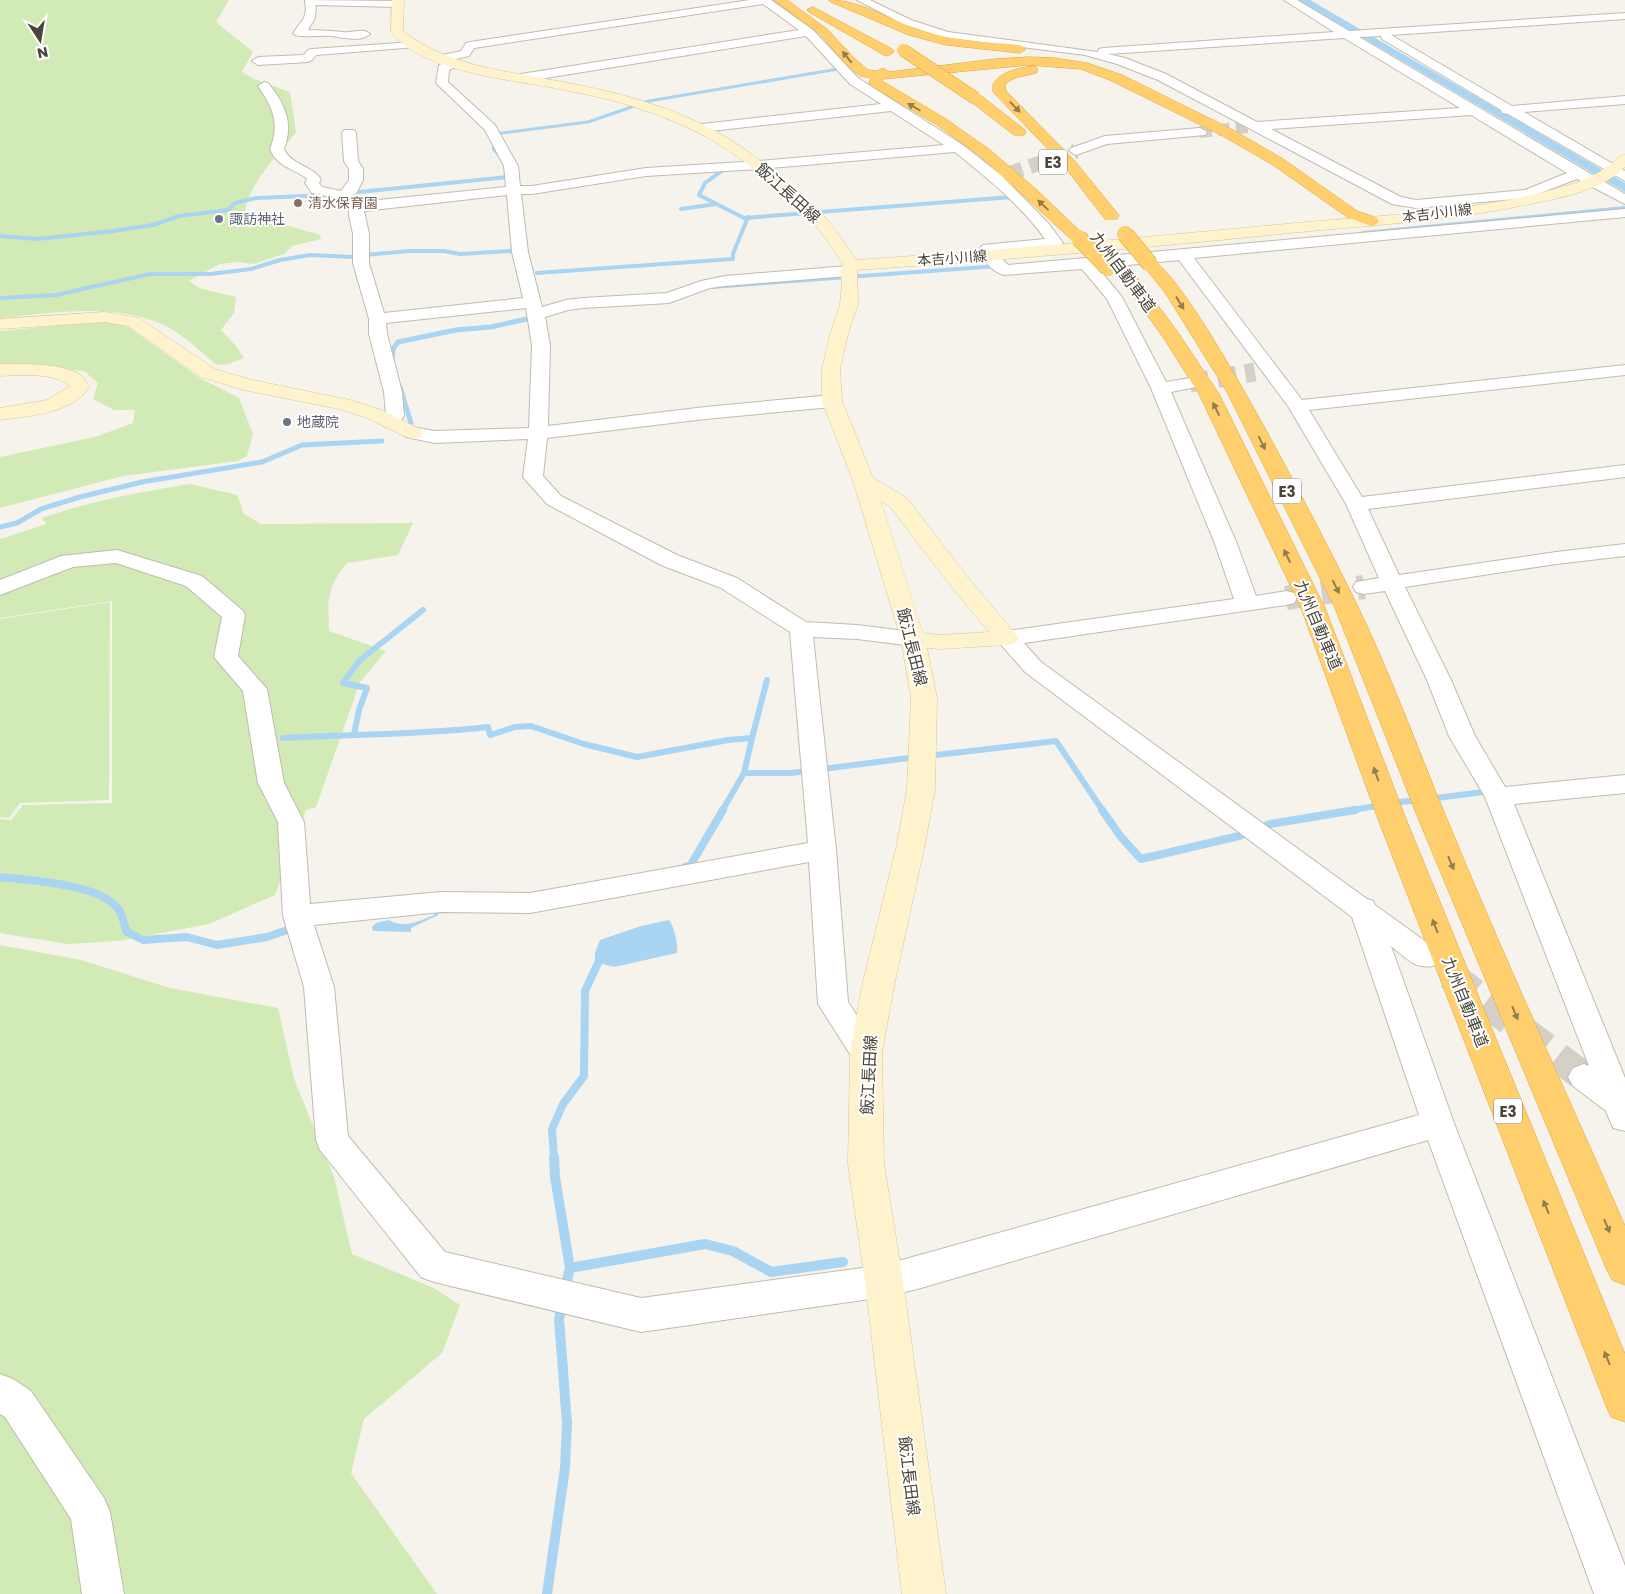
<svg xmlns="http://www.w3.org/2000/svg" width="1625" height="1594" viewBox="0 0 1625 1594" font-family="Poppins,'Noto Sans JP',sans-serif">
	<rect width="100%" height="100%" fill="#f6f3ec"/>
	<path fill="#d2eab5" d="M 0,0 L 229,0 L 216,22 L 253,52 L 242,72 L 254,79 L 290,92 L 296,132 C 278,156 246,185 245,215 L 253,221 L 289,226 L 320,235 L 321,239 L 292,246 L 284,254 L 253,264 L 238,262 L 220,264 L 189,281 L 199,288 L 236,297 L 234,313 L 221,330 L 236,346 L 244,358 L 228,364 L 217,365 C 203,354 181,333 166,326 C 114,302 54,313 0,318 Z
		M 103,321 L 128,327 L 200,378 L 239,398 L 253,434 L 247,456 L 238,461 L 123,476 L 0,508 L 0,457 L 95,437 L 133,423 L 135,410 L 114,410 L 93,399 L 98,383 L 84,371 L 0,364 L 0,331 Z
		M 190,484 L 237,495 L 244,514 L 261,524 L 413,523 L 398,555 L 347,563 C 326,589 328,599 329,631 L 386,651 L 360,682 L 316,807 L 306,810 L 275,895 L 209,924 L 118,941 L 67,944 L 0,933 L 0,819 L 11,820 L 23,805 L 112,803 L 112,601 L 0,618 L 0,539 L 46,524 L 42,518 C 90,501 140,492 190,484 Z
		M 110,602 L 109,800 L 20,803 L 9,818 L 0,817 L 0,619 Z
		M 0,945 L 81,960 L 170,988 L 278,1008 L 294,1079 L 334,1177 L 352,1254 L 434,1288 L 460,1305 L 442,1353 L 364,1419 L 351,1473 L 437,1594 L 0,1594 Z"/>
	<path fill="#a9d4f2" d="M 435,912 L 440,912 L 438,915 L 411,928 L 411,932 L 373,931 L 372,927 L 376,923 L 389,920 C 403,929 420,921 434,915 Z
		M 669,920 C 675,929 678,943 677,953 L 614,967 L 595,962 L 595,953 L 600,940 L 641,926 Z"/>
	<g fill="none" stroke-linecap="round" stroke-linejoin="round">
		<path stroke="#a9d4f2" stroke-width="3" d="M 494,140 L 494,134 L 588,122 L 649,101 L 838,69 L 834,65"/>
		<path stroke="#a9d4f2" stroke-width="4" d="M 494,139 L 494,149 L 501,157
			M 723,170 L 705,183 L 699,195 L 744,218 L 1012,197
			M 349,193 L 508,177
			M 681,209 L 717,204
			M 1363,233 L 1625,208
			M 0,236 L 37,239 L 113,231 L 153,225 L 179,216 L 228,210 L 235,203 L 256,198 L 330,195
			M 365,255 L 409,251 L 444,251 L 460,254 L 512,251 L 513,242
			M 537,273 L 733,259 L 733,254 L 748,217
			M 711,287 L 999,266
			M 0,298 L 56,295 L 150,274 L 210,274 L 251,269 L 280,260 L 310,255 L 353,257"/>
		<path stroke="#a9d4f2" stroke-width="5" d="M 392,360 L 393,349 L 398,342 L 456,330 L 491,327 L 531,318
			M 400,387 L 411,423
			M 0,527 L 17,523 L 41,509 L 80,497 L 142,482 L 262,462 L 302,445 L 382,441"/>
		<path stroke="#a9d4f2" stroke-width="6" d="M 354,734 L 359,710 L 367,688 L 343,683 L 360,660 L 423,610
			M 283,738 C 351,734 420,735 488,727 L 490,735 L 515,727 L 531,726 L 584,744 L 637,757 L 728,740 L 752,738 L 744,773
			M 752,738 L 767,680
			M 928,756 L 1056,741 L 1103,811
			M 1429,799 L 1491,791
			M 1392,803 L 1419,800
			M 722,811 L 744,773 L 791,773 L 917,757
			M 1347,811 L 1382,805"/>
		<path stroke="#a9d4f2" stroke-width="8" d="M 1102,810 L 1121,837 L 1141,859 L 1239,836 L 1270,824 L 1355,810
			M 685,867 L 690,866 L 723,810
			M 0,877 C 29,880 102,884 119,910 C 123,916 124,925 127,932 L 143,940 L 187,937 L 217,945 L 267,937 L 296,927
			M 554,1158 L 552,1129 L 563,1104 L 584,1076 L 585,991 L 598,963"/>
		<path stroke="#a9d4f2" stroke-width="10" d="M 554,1157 L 555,1177 L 570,1268
			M 565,1288 L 570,1268 L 705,1244 L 733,1251 L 771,1272 L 843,1262
			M 547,1594 L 565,1468 L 567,1423 L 559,1319 L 562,1304"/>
		<path fill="#a9d4f2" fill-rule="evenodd" d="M 1298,0 L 1310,0 L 1625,183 L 1625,192 Z"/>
		<path stroke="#d4d0c8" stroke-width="12" stroke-dasharray="12 6" stroke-linecap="butt" d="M 1200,132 L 1257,126"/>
		<path stroke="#d4d0c8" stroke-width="15" stroke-dasharray="15 8" stroke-linecap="butt" d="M 1008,174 L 1076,151"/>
		<path stroke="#d4d0c8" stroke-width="19" stroke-dasharray="19 9" stroke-linecap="butt" d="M 1190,383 L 1255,372"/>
		<path stroke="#d4d0c8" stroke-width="24" stroke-dasharray="24 12" stroke-linecap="butt" d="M 1286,598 L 1364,587"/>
		<path stroke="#d4d0c8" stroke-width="30" stroke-dasharray="30 15" stroke-linecap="butt" d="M 1450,975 L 1584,1077"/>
		<defs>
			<path id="street" d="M 305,0 L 397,1 L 402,4 L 397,7 L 316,5 L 315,18 L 308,30 C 320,30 331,31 343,32 C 352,34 363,27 370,34 C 360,43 343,37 331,36 C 319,35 307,38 295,35 L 293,33 L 304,18 L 306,10 Z
				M 750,0 L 771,0 L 813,30 L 858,78 L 963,145 L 1001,175 L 1048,223 L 1063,243 L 1060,246 L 1055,248 L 996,252 L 1008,265 L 1625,209 L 1625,217 L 1194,258 L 1302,400 L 1625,365 L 1625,375 L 1309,410 L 1362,497 L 1625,465 L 1625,477 L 1368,509 L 1399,575 L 1556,552 L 1625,544 L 1625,556 L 1556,564 L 1405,587 L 1451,680 L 1475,736 L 1505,787 L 1625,775 L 1625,793 L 1514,804 L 1625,1078 L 1625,1131 L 1613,1128 L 1606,1111 L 1573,1086 L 1568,1077 L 1573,1068 L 1584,1064 L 1589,1066 L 1485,797 L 1449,736 L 1427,680 L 1385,591 L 1364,594 L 1356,592 L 1353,587 L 1356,582 L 1379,578 L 1346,504 L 1288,406 L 1179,260 L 1098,268 L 1122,297 L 1166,382 L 1190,378 L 1196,379 L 1199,383 L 1196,387 L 1171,392 L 1237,544 L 1256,596 L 1286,591 L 1294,593 L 1297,598 L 1294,603 L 1286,605 L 1024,643 L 1041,662 L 1367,899 L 1373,901 L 1375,905 L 1436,949 L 1441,957 L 1436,965 C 1416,971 1406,958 1391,946 L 1454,1123 L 1625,1566 L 1625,1594 L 1594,1594 L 1428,1140 L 921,1288 L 884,1297 L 641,1332 L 434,1282 L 421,1277 L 320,1150 L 316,1140 L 304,987 L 283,916 L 278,822 L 258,783 L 243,691 L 214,657 L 222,617 L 186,586 L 116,563 L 73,567 L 0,595 L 0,580 L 61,556 L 117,550 L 202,576 L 242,610 L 245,615 L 238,656 L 267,689 L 284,783 L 304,822 L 310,904 L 441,892 L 530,893 L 808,843 L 790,632 L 721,588 L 661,565 L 547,504 L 523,477 L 528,439 L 435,443 L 406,437 L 403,433 L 406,429 L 413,427 L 435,431 L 529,428 L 532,345 L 526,308 L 386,323 L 387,334 L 402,392 L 404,415 L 398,426 L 391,428 L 384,426 L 382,422 L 386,415 L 384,392 L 369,334 L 369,319 L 353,263 L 353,234 L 349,215 L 349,209 L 337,203 L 336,198 L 312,193 L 305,183 L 307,179 L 305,177 C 291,168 277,166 270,149 C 280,124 273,107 258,86 L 264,82 L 268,83 C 285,104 294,123 284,149 C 291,165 311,165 321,179 L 319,183 L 322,187 L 341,191 L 349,180 L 349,169 L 344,161 L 342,133 L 344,130 L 354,130 L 356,133 L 358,161 L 363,169 L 363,180 L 357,192 L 350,198 L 359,202 L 506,187 L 504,166 L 485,130 L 436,83 L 439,65 L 455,60 L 461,64 L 449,70 L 448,82 L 495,125 L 518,166 L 520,186 L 532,186 L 646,168 L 759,161 L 944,145 L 891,111 L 702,132 L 697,131 L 695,128 L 702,124 L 881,104 L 850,84 L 806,36 L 521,82 L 515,78 L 521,74 L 799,30 L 763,4 L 474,48 L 469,56 L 442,62 L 436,58 L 438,56 L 461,51 L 466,43 L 470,42 ZM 955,152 C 987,178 1021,205 1045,239 L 983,245 L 980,248 C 982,260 992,272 1004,275 L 1082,269 L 1107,299 L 1151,388 L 1215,544 L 1234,599 L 1007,631 L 999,633 L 995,638 L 1025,672 L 1352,917 L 1419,1115 L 884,1265 L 641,1298 L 445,1252 L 348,1136 L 334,987 L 314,925 L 441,912 L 530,913 L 809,862 L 818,1004 L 855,1062 L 866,1065 L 877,1062 L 882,1053 L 848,1002 L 836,850 L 813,637 L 857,639 L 913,646 L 921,644 L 925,639 L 921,634 L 913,632 L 857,625 L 806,622 L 737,578 L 677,555 L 561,496 L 543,476 L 547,438 L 705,419 L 832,407 L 839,405 L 841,401 L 839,397 L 832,395 L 705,407 L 548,426 L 550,345 L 545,317 L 568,310 L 583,308 L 669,303 L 710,288 L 725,286 L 848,276 L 854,274 L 856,271 L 854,268 L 848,266 L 725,276 L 701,281 L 667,293 L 583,298 L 566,300 L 542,307 L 528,252 L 521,194 L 532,194 L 646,176 L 759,169 ZM 507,195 L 512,252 L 523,298 L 384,313 L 369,263 L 369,234 L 364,211 Z
				M 857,0 L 870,0 L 911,20 L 948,32 L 1098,52 L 1099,49 L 1103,48 L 1334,32 L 1284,0 L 1297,0 L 1349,31 L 1625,13 L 1625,19 L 1391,35 L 1512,106 L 1625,96 L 1625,104 L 1524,112 L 1625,171 L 1625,181 L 1508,114 L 1502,113 L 1501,110 L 1382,39 L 1381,36 L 1359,37 L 1625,194 L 1625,204 L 1577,179 L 1527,198 L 1416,208 L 1392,204 L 1158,80 L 1117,64 L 1085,55 L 942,37 L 903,24 ZM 1344,38 L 1460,108 L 1257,122 L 1166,74 L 1125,58 L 1108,54 ZM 1471,115 L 1567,173 L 1525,190 L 1416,200 L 1401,197 L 1271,129 Z
				M 413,42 L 417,43 L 419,45 L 417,47 L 316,55 L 312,60 L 308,62 L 258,65 L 252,61 L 258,57 L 304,55 L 308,50 L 312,49 Z
				M 1200,128 L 1207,132 L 1205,135 L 1107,144 L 1076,155 L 1069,151 L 1071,148 L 1105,136 Z
				M 0,1374 L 13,1379 L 31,1391 L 104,1498 L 110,1512 L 124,1594 L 82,1594 L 71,1519 L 5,1417 L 0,1414 Z"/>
			<path id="secondary" d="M 392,0 L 404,0 L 403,31 C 447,65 499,70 552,80 C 637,95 715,117 779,177 C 790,187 804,195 814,206 C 831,221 843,241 856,260 C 1003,250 1149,237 1296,223 C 1384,215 1477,212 1562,187 C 1584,181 1604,172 1620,156 L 1625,155 L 1625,167 C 1602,190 1565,197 1535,203 C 1455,221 1372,225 1290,233 C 1146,248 1002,260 857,270 L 858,304 L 848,334 L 840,369 L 842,401 L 873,478 L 907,498 L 970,580 L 1019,638 L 1016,643 L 1007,645 L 940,649 L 927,648 L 937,698 L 935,789 L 925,844 L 894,986 L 882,1053 L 884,1164 L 903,1281 L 946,1594 L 902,1594 L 865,1281 L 848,1164 L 850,1053 L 862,986 L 897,844 L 907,789 L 911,698 L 901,639 L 853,481 L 822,401 L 822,369 L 830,334 L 840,304 L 842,283 L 840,271 L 843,264 C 831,246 819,228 804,212 C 793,202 780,194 769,183 C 728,144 685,123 631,106 C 606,98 580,93 554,88 C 507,79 422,72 391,32 ZM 881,501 L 891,508 L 954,590 L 989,632 L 940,635 L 923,633 Z
				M 105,312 L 139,318 L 215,369 L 248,379 L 350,400 L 381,410 L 420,429 L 423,433 L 420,437 L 413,439 L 406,437 L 367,418 L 339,409 L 244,390 L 201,377 L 128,326 L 105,322 L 0,329 L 0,319 Z
				M 0,364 C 21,364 66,362 83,377 C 85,380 87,384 90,387 C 71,414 30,416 0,420 L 0,408 L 47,400 L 70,386 C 52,372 21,375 0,376 Z"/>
			<path id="highway" d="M 774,0 L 787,0 L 827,29 L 855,59 L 868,70 L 877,71 L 883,68 L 889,72 L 995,59 L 1029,57 L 1054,58 L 1087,63 L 1122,75 L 1233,130 L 1283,159 L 1357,211 L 1377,218 L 1379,221 L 1377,224 L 1371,226 L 1347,217 L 1273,165 L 1223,136 L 1112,81 L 1081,69 L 1029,65 L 883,79 L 882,81 L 946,119 L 990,150 L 1038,191 L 1087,238 L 1085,241 L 1073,241 L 980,156 L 937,125 L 870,85 L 869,82 L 871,78 L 860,76 L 847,65 L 819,33 Z
				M 829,0 C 860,0 888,19 917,29 C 950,41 985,42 1020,45 L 1026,49 L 1020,53 L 946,45 L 909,35 L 831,2 Z
				M 813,7 L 892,49 L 894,52 L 888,56 L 884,55 L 809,12 L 807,10 Z
				M 1032,66 L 1036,67 L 1038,70 L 1036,73 C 1025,76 1015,76 1005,84 L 1006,91 L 1074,160 L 1117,213 L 1119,216 L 1117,219 L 1105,219 L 1064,166 L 993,92 L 993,84 C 1002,71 1016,69 1032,66 Z
				M 975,94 L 980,95 L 1024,129 L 1026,132 L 1024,135 L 1014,135 L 970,101 L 968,98 Z
				M 1150,259 C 1188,269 1334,557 1358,607 C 1391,675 1417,747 1446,817 C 1503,955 1565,1090 1625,1226 L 1625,1285 L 1612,1280 L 1606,1268 L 1418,818 L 1335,608 L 1227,392 L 1166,294 L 1142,264 L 1144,260 Z
				M 1121,263 L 1127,264 L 1177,331 L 1219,394 L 1325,608 L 1406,819 L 1625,1354 L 1625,1422 L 1611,1417 L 1605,1403 L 1378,819 L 1301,608 L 1199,394 L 1163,337 L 1113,268 L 1115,264 Z"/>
		</defs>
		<use href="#street" stroke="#c2bbae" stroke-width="2"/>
		<use href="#secondary" stroke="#d6c79b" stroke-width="1"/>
		<use href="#highway" stroke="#e0a43c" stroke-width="1"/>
		<use href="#street" fill="#fff" fill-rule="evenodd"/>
		<use href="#secondary" fill="#fff3cd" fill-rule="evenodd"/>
		<use href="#highway" fill="#ffcf6e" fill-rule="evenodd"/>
		<defs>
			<path id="highway-bridge-far1" d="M 903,50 L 975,98"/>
			<path id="highway-bridge" d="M 1125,234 L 1150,264
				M 1079,238 L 1108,268"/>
		</defs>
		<use href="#highway-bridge-far1" stroke="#e0a43c" stroke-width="13" stroke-linecap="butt"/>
		<use href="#highway-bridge" stroke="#e0a43c" stroke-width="17" stroke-linecap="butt"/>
		<use href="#highway-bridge-far1" stroke="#ffcf6e" stroke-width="12"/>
		<use href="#highway-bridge" stroke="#ffcf6e" stroke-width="16"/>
	</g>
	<defs><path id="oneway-solid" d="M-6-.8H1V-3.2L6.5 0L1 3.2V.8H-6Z" transform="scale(1.25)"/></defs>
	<g fill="#937c4e">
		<use href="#oneway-solid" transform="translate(847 57) rotate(-129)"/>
		<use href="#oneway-solid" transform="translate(914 107) rotate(-150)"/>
		<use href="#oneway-solid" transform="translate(1015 107) rotate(46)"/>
		<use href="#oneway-solid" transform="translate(1043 205) rotate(-137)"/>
		<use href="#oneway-solid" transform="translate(1180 303) rotate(58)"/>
		<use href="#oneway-solid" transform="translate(1216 409) rotate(-116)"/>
		<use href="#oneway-solid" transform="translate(1262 443) rotate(63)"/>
		<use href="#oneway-solid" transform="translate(1287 556) rotate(-116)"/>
		<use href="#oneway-solid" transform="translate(1336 587) rotate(63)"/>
		<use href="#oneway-solid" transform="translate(1376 774) rotate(-110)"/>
		<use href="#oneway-solid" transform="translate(1451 863) rotate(67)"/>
		<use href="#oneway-solid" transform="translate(1435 926) rotate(-112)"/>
		<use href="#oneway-solid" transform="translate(1515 1013) rotate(67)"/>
		<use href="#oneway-solid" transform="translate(1546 1207) rotate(-112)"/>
		<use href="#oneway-solid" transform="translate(1607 1226) rotate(67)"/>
		<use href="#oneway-solid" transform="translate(1607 1358) rotate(-112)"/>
	</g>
	<circle fill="#8d6e63" stroke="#fff" stroke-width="2" cx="298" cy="203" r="5"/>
	<g fill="#6b7280" stroke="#fff" stroke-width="2">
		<circle cx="219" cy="219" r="5"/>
		<circle cx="287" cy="422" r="5"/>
	</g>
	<g text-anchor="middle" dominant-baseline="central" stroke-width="4" stroke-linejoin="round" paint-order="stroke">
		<g font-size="14" fill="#785e54" stroke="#fff" text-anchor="start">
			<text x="308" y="203">清水保育園</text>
		</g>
		<g font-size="14" fill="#4b4439" stroke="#fff">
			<text transform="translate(1437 213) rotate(-7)">本吉小川線</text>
			<text transform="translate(952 258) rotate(-4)">本吉小川線</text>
		</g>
		<g font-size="14" fill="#5b616d" stroke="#fff" text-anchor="start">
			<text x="229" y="219">諏訪神社</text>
			<text x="297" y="422">地蔵院</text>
		</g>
		<g fill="#fff" stroke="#817c74" stroke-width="1">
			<rect x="1039" y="149.5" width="28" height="25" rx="4"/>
			<rect x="1273" y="478.5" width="28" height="25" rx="4"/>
			<rect x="1494" y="1098.5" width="28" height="25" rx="4"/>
		</g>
		<g font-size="15" font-weight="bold" fill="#4b4439">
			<text x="1053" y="162">E3</text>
			<text x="1287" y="491">E3</text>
			<text x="1508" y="1111">E3</text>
		</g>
		<g font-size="16" fill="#4b4439" stroke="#fff">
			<text transform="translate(788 193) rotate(42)">飯江長田線</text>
			<text transform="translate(1123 272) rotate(53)">九州自動車道</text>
			<text transform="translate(1318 625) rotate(67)">九州自動車道</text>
			<text transform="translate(912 647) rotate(76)">飯江長田線</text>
			<text transform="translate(1465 1002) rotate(68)">九州自動車道</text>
			<text transform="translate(869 1075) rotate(-87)">飯江長田線</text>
			<text transform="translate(909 1476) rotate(83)">飯江長田線</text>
		</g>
	</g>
	<g transform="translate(40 40) rotate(168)" stroke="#ffffff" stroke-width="4" paint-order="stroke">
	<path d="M0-4L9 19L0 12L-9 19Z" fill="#4b4439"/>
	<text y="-8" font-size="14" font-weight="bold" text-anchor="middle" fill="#4b4439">N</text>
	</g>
</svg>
